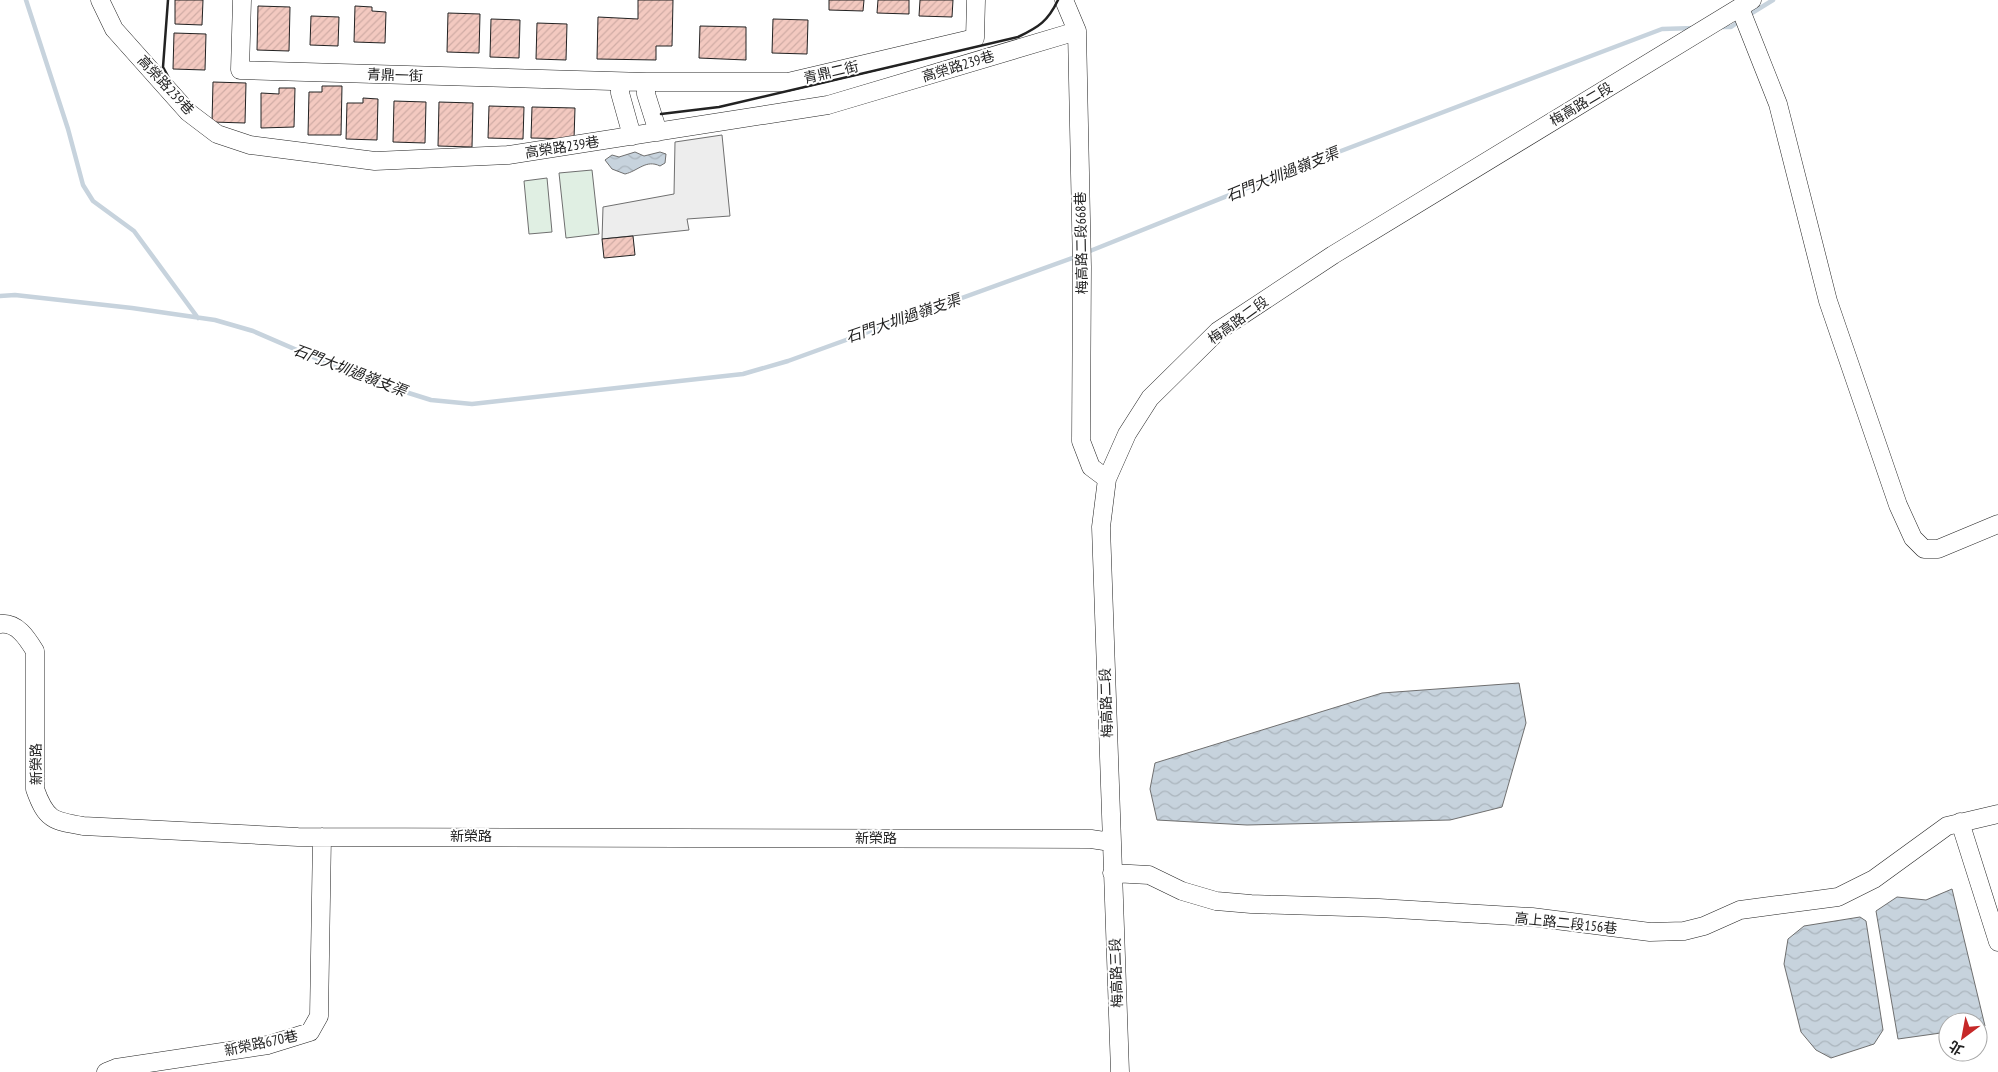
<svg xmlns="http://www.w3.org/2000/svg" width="1998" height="1072" viewBox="0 0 1998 1072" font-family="'PT Sans Narrow','Noto Sans TC',sans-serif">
	<defs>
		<pattern id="water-waves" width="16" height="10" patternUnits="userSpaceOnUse" patternTransform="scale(1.25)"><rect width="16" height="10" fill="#c7d3dd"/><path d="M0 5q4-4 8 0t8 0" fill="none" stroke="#abb5bd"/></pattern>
		<pattern id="building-hatch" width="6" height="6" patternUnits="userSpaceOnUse" patternTransform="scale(1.25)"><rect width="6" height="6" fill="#f3c9c0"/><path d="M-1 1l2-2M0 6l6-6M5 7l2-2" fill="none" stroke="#d0aca5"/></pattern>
	</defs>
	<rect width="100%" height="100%" fill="#fff"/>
	<path fill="#e0efe3" stroke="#6f6f6f" d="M 592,170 L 599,234 L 566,238 L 559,173 Z
		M 547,178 L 552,232 L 529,234 L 524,181 Z"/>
	<path fill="#ededed" stroke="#6f6f6f" d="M 722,135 L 730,216 L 687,219 L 689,230 L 602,239 L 603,207 L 674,194 L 675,142 Z"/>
	<path fill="url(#water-waves)" stroke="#6f6f6f" d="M 635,152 L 644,156 L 660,152 L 666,154 L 665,163 L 660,166 C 646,159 638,171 625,174 L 612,169 L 605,160 L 612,155 L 619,157 Z
		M 1519,683 L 1526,723 L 1502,807 L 1450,820 L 1247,825 L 1157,820 L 1150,789 L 1155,763 L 1382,693 Z
		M 1952,889 L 1985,1026 L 1978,1027 L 1978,1022 L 1948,1022 L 1948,1032 L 1898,1039 L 1876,911 L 1897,897 L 1926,900 Z
		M 1860,917 L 1866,921 L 1883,1030 L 1874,1044 L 1831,1058 L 1816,1050 L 1801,1032 L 1784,964 L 1788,939 L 1804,926 Z"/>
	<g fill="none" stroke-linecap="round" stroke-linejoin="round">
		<path stroke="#c7d3dd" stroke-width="4.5" d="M 26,0 L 68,129 L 83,185 L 93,201 L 134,231 L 198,318
			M 1747,16 L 1773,0
			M 1720,27 L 1731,27 L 1741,20
			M 1085,253 L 1312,162 L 1662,29 L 1695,28
			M 0,296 L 15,295 L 132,308 L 215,320 L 253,331 L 364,379 L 431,400 L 472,404 L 743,374 L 788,361 L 1078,256"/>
	</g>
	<path fill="url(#building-hatch)" stroke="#222" d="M 175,0 L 203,0 L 202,25 L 175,24 Z
		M 638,0 L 673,0 L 672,46 L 656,46 L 656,60 L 597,59 L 598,17 L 638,19 Z
		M 829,0 L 864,0 L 863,11 L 829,10 Z
		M 878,0 L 909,0 L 909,14 L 877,13 Z
		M 920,0 L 953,0 L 952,17 L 919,16 Z
		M 258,6 L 290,7 L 289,51 L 257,50 Z
		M 355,6 L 372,7 L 372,11 L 386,12 L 385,43 L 354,42 Z
		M 448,13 L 480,14 L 479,53 L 447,52 Z
		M 311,16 L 339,17 L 338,46 L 310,45 Z
		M 491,19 L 520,20 L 519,58 L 490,57 Z
		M 773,19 L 808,20 L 807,54 L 772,53 Z
		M 537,23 L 567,24 L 566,60 L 536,59 Z
		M 700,26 L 746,27 L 746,60 L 699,58 Z
		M 174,33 L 206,34 L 205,70 L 173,69 Z
		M 213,82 L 246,83 L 245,123 L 212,122 Z
		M 322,86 L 342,86 L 341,135 L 308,135 L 309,92 L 322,92 Z
		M 279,88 L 295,88 L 294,127 L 261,128 L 261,93 L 279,94 Z
		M 363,98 L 378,99 L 377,140 L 346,139 L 347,103 L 363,103 Z
		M 394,101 L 426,102 L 425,143 L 393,142 Z
		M 439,102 L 473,103 L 472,147 L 438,146 Z
		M 489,106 L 524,107 L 523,139 L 488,138 Z
		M 532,107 L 575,108 L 574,139 L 531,138 Z
		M 633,236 L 635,255 L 604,258 L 602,239 Z"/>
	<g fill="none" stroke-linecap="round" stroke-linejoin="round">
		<defs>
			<path id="minor" d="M 100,0 L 114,29 L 188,112 L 217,134 L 250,145 L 375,161 L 508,155 L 828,105 L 1077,31
				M 242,0 L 240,70 L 646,82 L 788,82 L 975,38 L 976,0
				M 1064,0 L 1077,31 L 1082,267 L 1081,441 L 1091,467 L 1107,479
				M 1740,8 L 1778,104 L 1828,301 L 1898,505 L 1913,538 L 1924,549 L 1938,549 L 1998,524
				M 620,82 L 620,93 L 632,136
				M 646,82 L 646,94 L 658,132
				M 0,624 C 17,622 27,638 35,651 L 35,789 C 46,820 53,821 83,826 L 298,837 L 1091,839 L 1111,842
				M 1960,822 L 1998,942
				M 1112,873 L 1149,875 L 1182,891 L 1216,901 L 1251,904 L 1379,908 L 1532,917 L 1650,932 L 1684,931 L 1704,926 L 1740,910 L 1838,897 L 1874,879 L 1947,826 L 1998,814
				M 106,1072 L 116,1068 L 268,1045 L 310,1032 L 319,1016 L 322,837
				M 1120,1072 L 1101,527 L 1107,479 L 1127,434 L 1150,398 L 1218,331 L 1333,255 L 1752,0"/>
		</defs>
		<use href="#minor" stroke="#222" stroke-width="19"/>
		<use href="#minor" stroke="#fff" stroke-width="18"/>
		<path stroke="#222" stroke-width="2.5" d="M 168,0 L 163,67 L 170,80
			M 661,114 L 719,107 L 1018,37 C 1039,27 1048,21 1058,0"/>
	</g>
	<g text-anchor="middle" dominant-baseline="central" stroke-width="4" stroke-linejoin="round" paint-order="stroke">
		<g font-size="14" fill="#222" stroke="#fff">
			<text transform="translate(958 66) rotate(-17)">高榮路239巷</text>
			<text transform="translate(831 72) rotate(-13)">青鼎二街</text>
			<text transform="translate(395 75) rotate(2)">青鼎一街</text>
			<text transform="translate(166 85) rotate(47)">高榮路239巷</text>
			<text transform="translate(1581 104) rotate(-31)">梅高路二段</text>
			<text transform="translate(562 147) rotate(-9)">高榮路239巷</text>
			<text transform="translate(1081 243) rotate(-91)">梅高路二段668巷</text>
			<text transform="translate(1238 320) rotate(-36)">梅高路二段</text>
			<text transform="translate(1106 703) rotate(-92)">梅高路二段</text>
			<text transform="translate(36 764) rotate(-91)">新榮路</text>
			<text x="471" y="836">新榮路</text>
			<text x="876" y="838">新榮路</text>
			<text transform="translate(1566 923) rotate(6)">高上路二段156巷</text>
			<text transform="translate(1116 973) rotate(-92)">梅高路三段</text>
			<text transform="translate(261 1043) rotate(-12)">新榮路670巷</text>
		</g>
		<g font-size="15" font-style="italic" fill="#222" stroke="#fff">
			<text transform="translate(1282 174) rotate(-22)">石門大圳過嶺支渠</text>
			<text transform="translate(903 318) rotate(-19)">石門大圳過嶺支渠</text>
			<text transform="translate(350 370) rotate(21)">石門大圳過嶺支渠</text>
		</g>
	</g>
	<g transform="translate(1963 1037) rotate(212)"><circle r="24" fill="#ffffff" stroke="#a7a7a7"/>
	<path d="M0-4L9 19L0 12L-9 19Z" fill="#c62828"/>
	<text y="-8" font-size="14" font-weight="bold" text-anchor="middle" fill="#222222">北</text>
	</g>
</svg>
